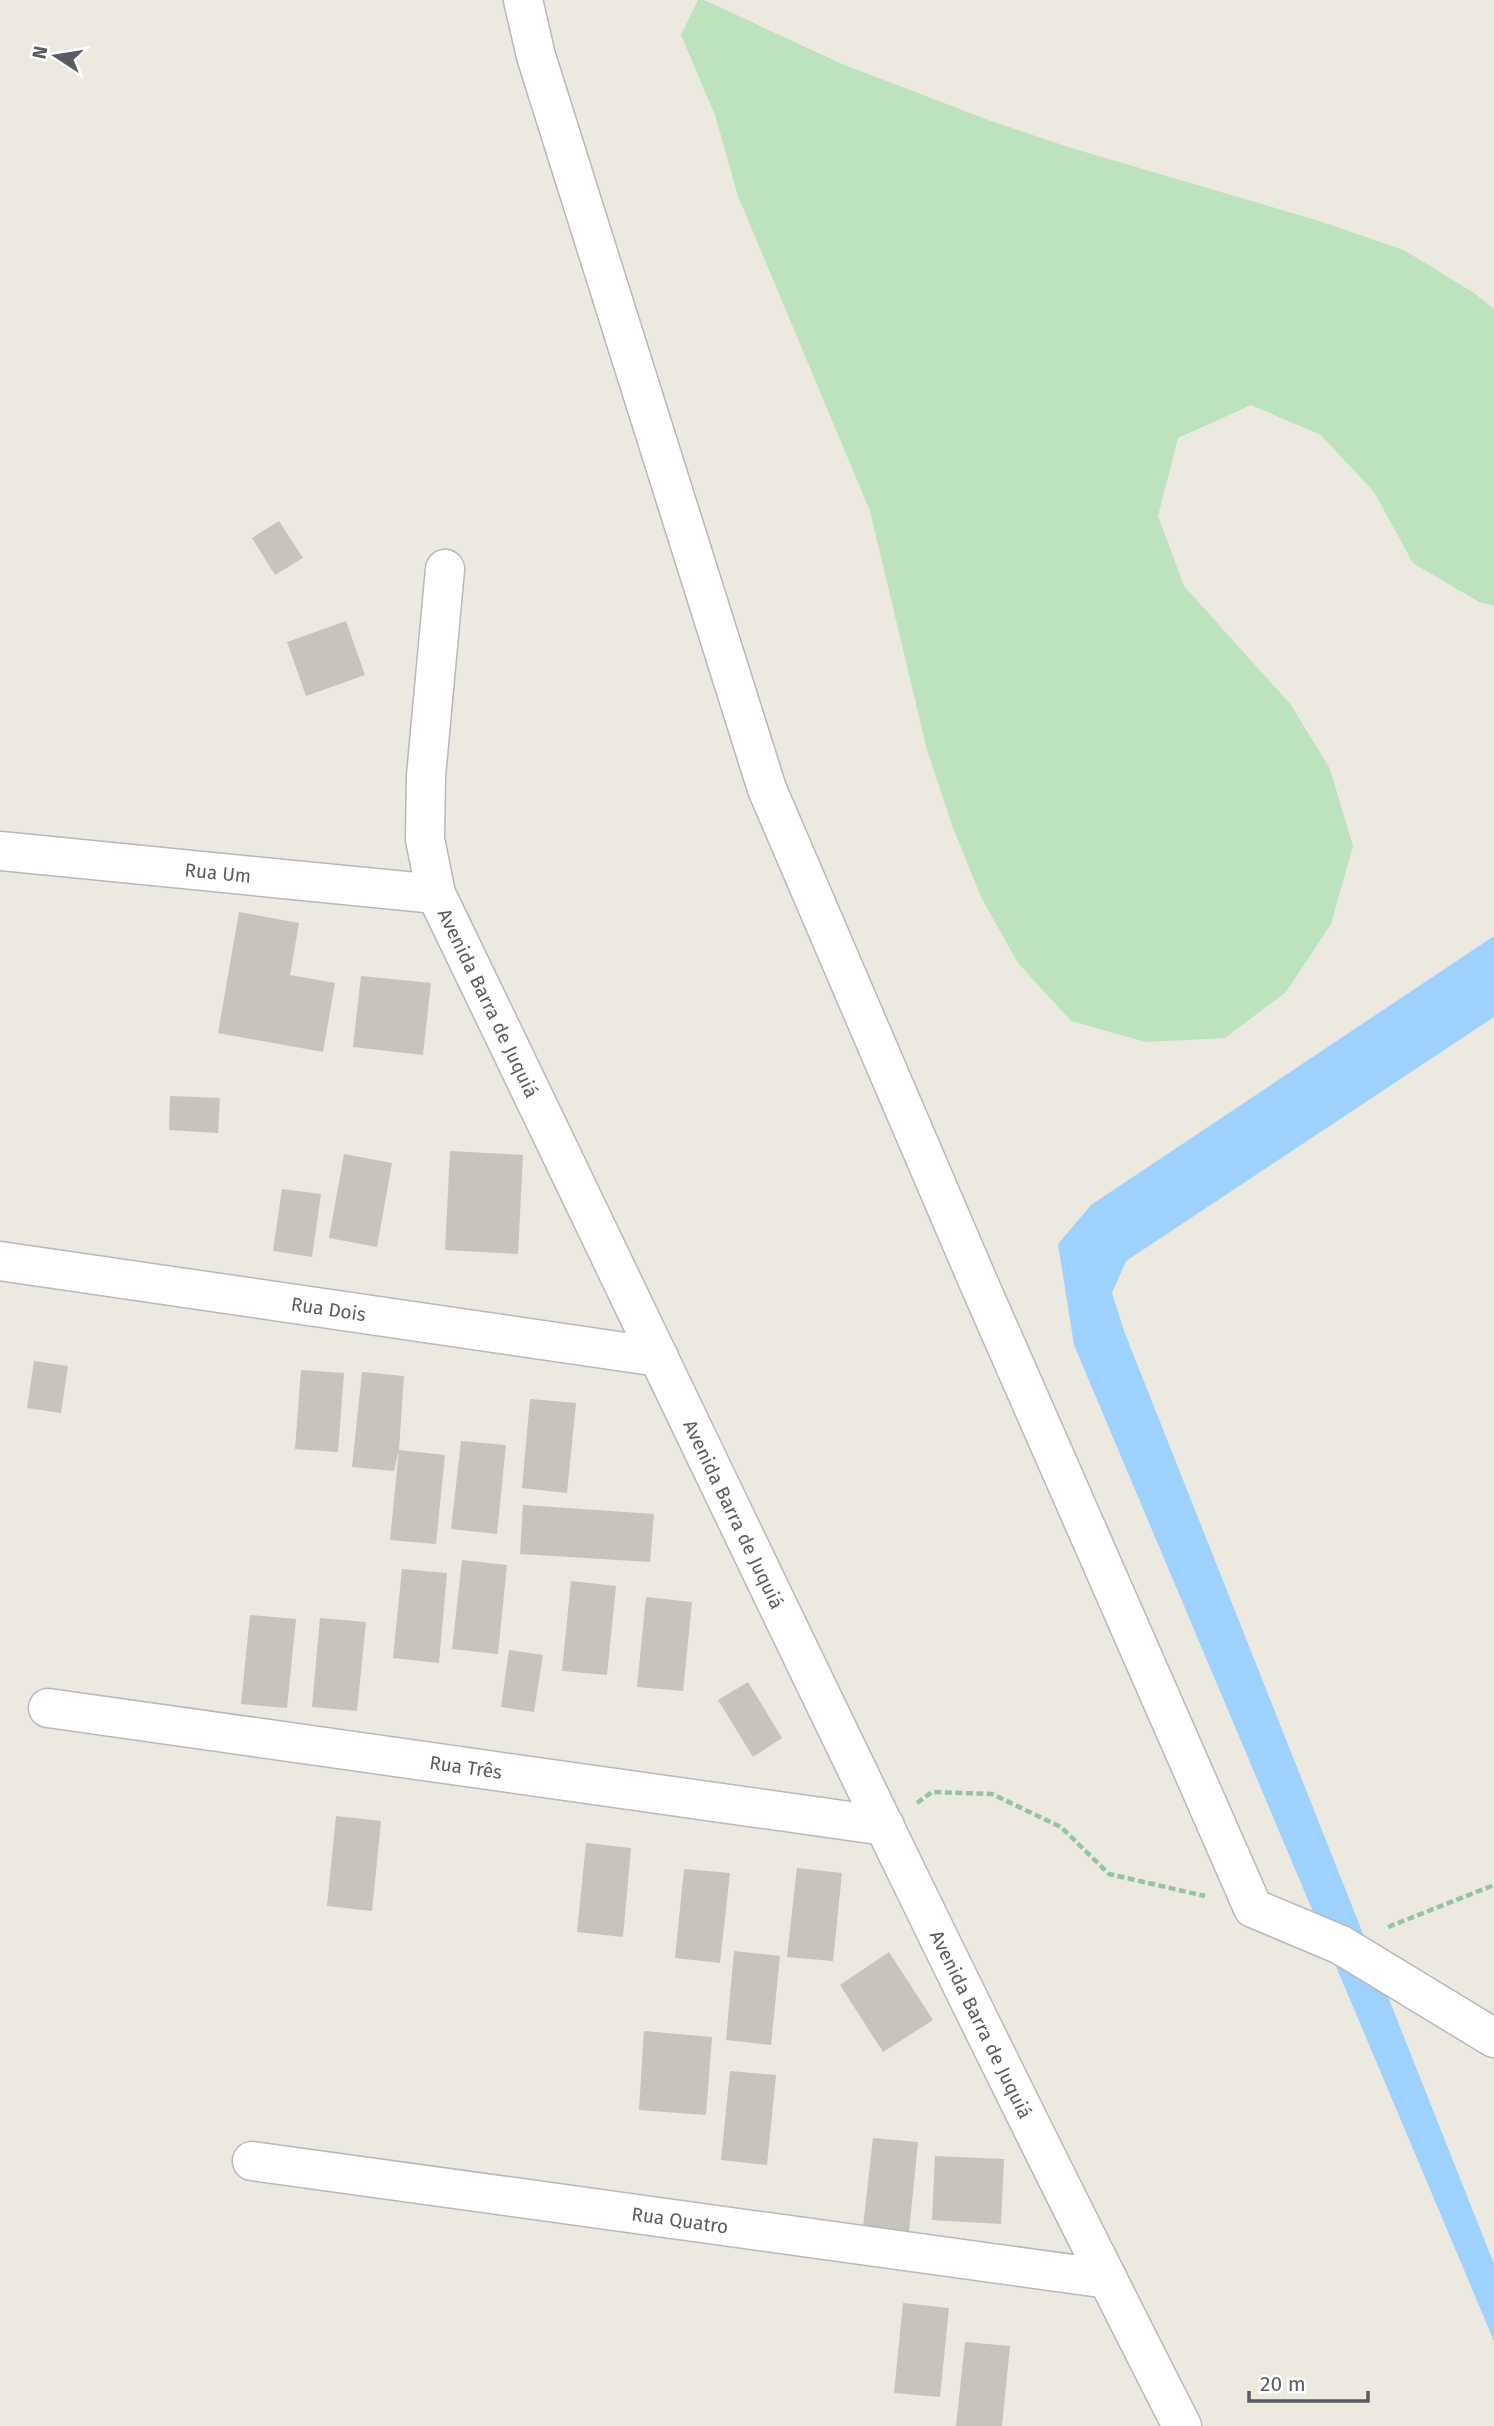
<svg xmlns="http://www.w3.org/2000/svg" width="1494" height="2426" viewBox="0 0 1494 2426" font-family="'Fira Sans',sans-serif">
	<rect width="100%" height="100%" fill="#ece9e0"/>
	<path fill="#bce3bd" d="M 698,0 L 704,0 L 842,64 L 991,121 L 1068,147 L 1316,220 L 1404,250 L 1474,293 L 1494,309 L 1494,606 L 1479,602 L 1413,563 L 1374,492 L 1321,435 L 1251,405 L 1178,438 L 1158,516 L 1184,586 L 1291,705 L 1330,769 L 1353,846 L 1331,924 L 1286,992 L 1225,1038 L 1146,1042 L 1071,1021 L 1018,963 L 981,897 L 952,825 L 927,750 L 870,511 L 738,196 L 715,115 L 681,35 Z"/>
	<path fill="#9ed1fd" d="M 1494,936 L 1494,1017 L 1126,1261 L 1112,1293 L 1124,1331 L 1494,2264 L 1494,2341 L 1074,1345 L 1058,1244 L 1091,1205 Z"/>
	<path fill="#c6c4bd" d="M 279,521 L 303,558 L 275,575 L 252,538 Z
		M 346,621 L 365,675 L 306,696 L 287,642 Z
		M 239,912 L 299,923 L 290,975 L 335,983 L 323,1052 L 218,1033 Z
		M 361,976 L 431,983 L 423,1055 L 353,1047 Z
		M 170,1096 L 220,1098 L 218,1133 L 169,1130 Z
		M 450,1151 L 523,1155 L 518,1254 L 445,1250 Z
		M 344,1154 L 392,1163 L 377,1247 L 329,1238 Z
		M 282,1189 L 321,1194 L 312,1257 L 273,1251 Z
		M 34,1361 L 68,1366 L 61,1413 L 27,1408 Z
		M 301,1370 L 344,1373 L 338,1452 L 295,1449 Z
		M 362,1372 L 404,1376 L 399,1450 L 394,1471 L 352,1467 Z
		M 530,1399 L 576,1403 L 567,1493 L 522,1488 Z
		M 461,1441 L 506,1445 L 497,1534 L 451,1529 Z
		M 399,1450 L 445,1455 L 436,1544 L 390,1540 Z
		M 523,1505 L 654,1514 L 650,1562 L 520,1554 Z
		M 462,1560 L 507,1565 L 498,1654 L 452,1649 Z
		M 402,1569 L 447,1573 L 439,1663 L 393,1658 Z
		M 571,1581 L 616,1586 L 607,1675 L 562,1671 Z
		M 646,1597 L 692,1602 L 683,1691 L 637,1687 Z
		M 250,1615 L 296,1619 L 287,1708 L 241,1704 Z
		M 320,1618 L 366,1622 L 357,1711 L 312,1707 Z
		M 509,1650 L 543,1655 L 534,1712 L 501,1707 Z
		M 748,1682 L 782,1738 L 753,1757 L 718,1700 Z
		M 336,1816 L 381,1821 L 372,1911 L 327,1906 Z
		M 586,1843 L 631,1848 L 623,1937 L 577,1932 Z
		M 797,1868 L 842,1873 L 833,1961 L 787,1957 Z
		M 684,1869 L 730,1873 L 720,1963 L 675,1958 Z
		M 734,1951 L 780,1956 L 771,2045 L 726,2040 Z
		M 889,1952 L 933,2020 L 883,2052 L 840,1985 Z
		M 644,2031 L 712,2037 L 706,2115 L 639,2110 Z
		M 730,2071 L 776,2075 L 767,2165 L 721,2160 Z
		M 873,2138 L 918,2142 L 909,2232 L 863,2227 Z
		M 935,2156 L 1004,2159 L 1001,2224 L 932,2220 Z
		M 903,2303 L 949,2308 L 940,2397 L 894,2393 Z
		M 965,2342 L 1010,2346 L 1002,2426 L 956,2426 Z"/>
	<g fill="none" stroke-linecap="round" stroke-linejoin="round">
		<defs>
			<g id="minor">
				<path d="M 523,0 L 536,56 L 767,789 L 977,1279 L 1253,1908 L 1341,1945 L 1494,2038"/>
				<path id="s1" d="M 445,569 L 426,776 L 425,839 L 436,894 C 683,1405 924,1920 1182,2426"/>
				<path id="s2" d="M 0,851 L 436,894"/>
				<path id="s3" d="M 0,1261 L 659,1357"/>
				<path id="s4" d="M 48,1708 L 885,1826"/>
				<path id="s5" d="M 252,2161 L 1108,2279"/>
			</g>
		</defs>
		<use href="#minor" stroke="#b6b8bd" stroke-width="41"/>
		<path stroke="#95c4a4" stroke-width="4.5" stroke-dasharray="7 3.5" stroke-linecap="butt" d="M 917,1803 L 932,1792 L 992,1794 L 1061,1827 L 1109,1874 L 1205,1896
			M 1388,1927 L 1494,1885"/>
		<use href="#minor" stroke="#fff" stroke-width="38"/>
	</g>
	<g text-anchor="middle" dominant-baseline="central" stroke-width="6" stroke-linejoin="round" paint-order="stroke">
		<g font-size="19" fill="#595c61" stroke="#fff">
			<text stroke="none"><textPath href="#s2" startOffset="219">Rua Um</textPath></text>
			<text stroke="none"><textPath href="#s1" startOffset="448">Avenida Barra de Juquiá</textPath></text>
			<text stroke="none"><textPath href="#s3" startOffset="332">Rua Dois</textPath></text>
			<text stroke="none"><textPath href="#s1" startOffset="1015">Avenida Barra de Juquiá</textPath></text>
			<text stroke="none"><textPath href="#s4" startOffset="422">Rua Três</textPath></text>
			<text stroke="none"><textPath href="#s1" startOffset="1582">Avenida Barra de Juquiá</textPath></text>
			<text stroke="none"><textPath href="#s5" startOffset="432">Rua Quatro</textPath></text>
		</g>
	</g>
	<g transform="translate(56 56) rotate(282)" stroke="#ffffff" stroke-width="5" paint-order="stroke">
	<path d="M0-5L12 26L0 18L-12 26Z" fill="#595c61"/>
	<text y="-10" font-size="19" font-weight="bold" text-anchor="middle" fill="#595c61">N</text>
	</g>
	<path d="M1249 2391v10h119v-10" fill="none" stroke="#595c61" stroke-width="3.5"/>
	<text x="1260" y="2391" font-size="21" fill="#595c61" stroke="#ffffff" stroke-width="5" paint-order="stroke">20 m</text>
</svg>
